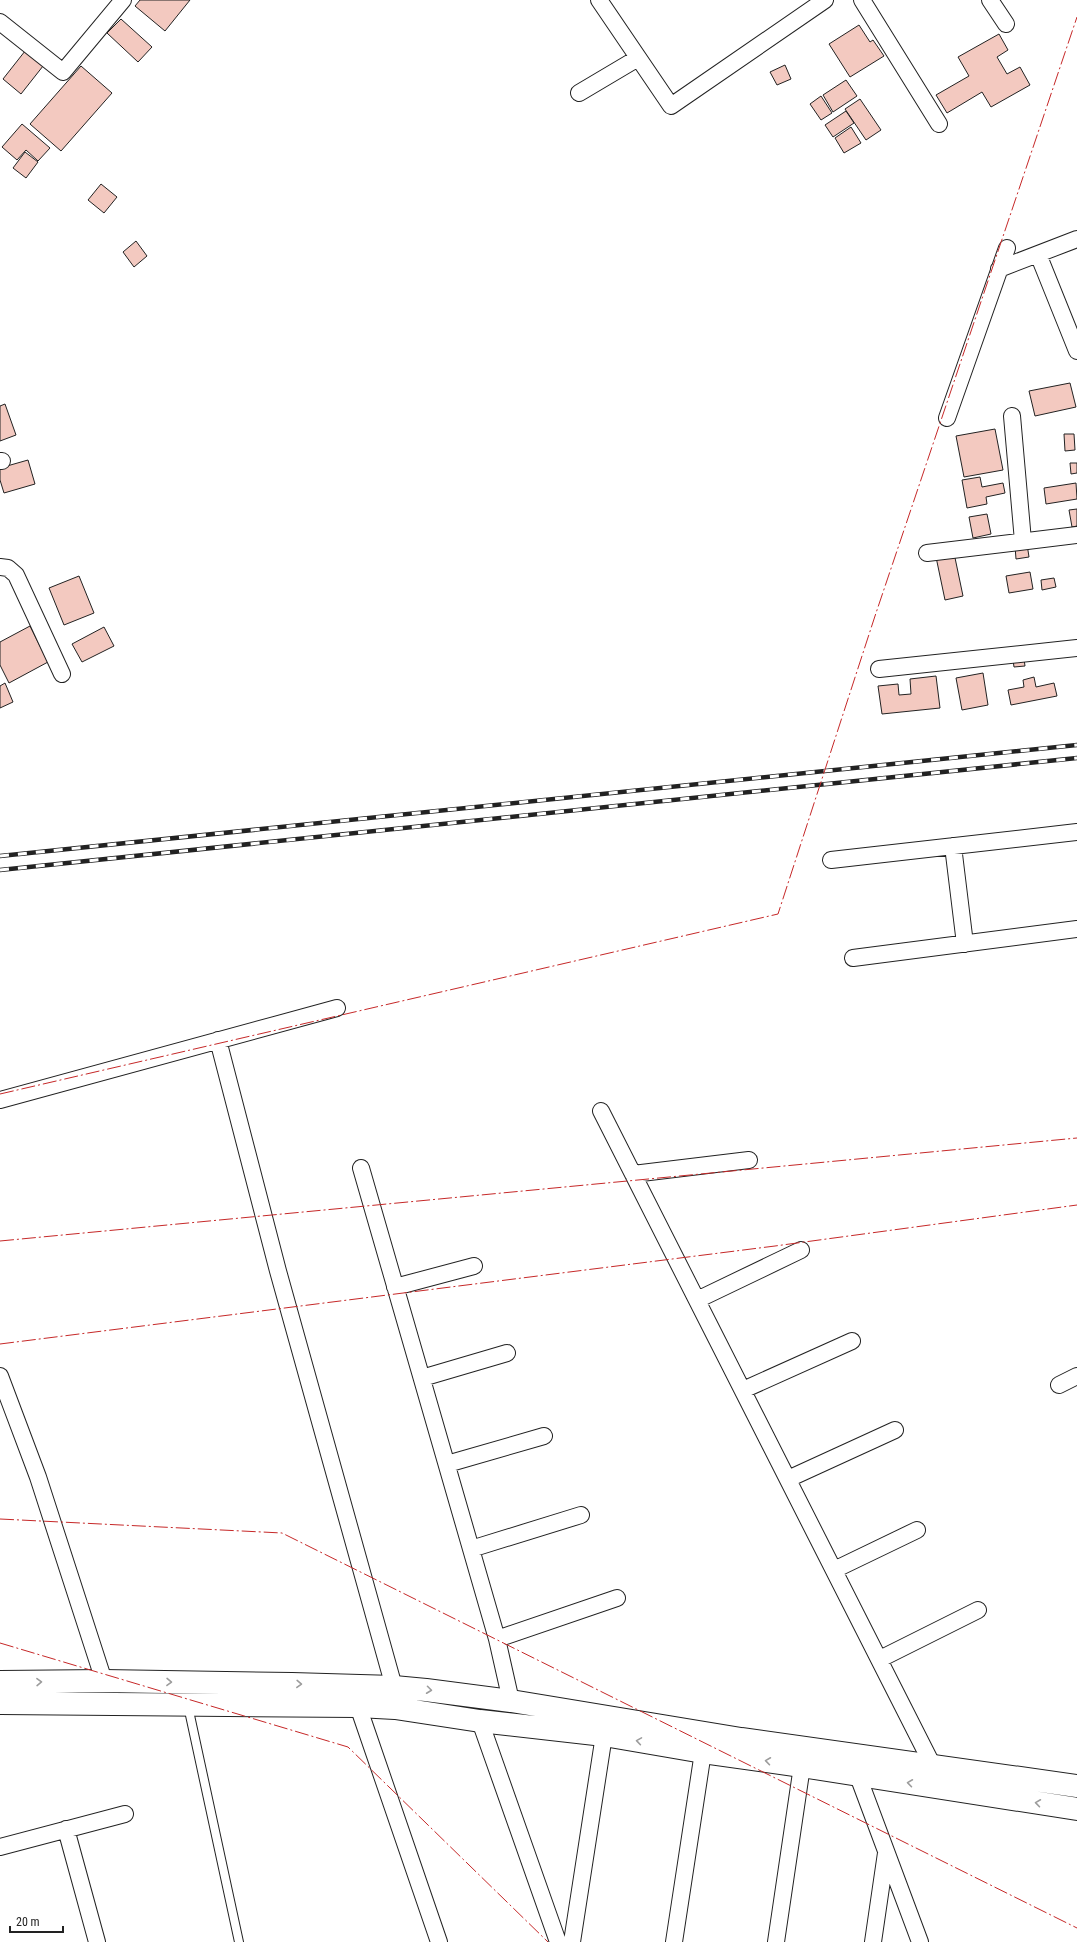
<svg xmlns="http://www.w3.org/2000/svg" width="1077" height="1942" viewBox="0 0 1077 1942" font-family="'Roboto Condensed',sans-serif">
	<rect width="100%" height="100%" fill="#fff"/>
	<path fill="#f3c9c0" stroke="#222" d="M 140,0 L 190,0 L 165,31 L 135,6 Z
		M 121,19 L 152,47 L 138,62 L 107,33 Z
		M 859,25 L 870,42 L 873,40 L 884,56 L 850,77 L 829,44 Z
		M 999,34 L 1008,50 L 997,57 L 1007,74 L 1020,67 L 1030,85 L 991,107 L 982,92 L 947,113 L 936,95 L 969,76 L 958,57 Z
		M 29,46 L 47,61 L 21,94 L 3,79 Z
		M 785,65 L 791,79 L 777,85 L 770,72 Z
		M 81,66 L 112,93 L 61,151 L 30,124 Z
		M 846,80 L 857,96 L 833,112 L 823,95 Z
		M 821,96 L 832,113 L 821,120 L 810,104 Z
		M 860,99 L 881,130 L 866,140 L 845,109 Z
		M 846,111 L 854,123 L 833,137 L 825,125 Z
		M 22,124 L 50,148 L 38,161 L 26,150 L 17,160 L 2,147 Z
		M 851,127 L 861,143 L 844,153 L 835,138 Z
		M 25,152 L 38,162 L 26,178 L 13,168 Z
		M 101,184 L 117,197 L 104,213 L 88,200 Z
		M 136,241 L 147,256 L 134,267 L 123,252 Z
		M 1070,383 L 1076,407 L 1035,416 L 1029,391 Z
		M 5,404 L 16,435 L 0,441 L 0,406 Z
		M 995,429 L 1003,470 L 964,477 L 956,436 Z
		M 1064,434 L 1074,434 L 1075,450 L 1065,451 Z
		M 28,460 L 35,484 L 4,493 L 0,480 L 0,468 Z
		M 1070,463 L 1077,463 L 1077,473 L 1071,474 Z
		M 980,477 L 982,487 L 1003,483 L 1005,493 L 986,497 L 987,504 L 967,508 L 962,480 Z
		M 1076,483 L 1077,499 L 1046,504 L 1044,488 Z
		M 1077,509 L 1077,526 L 1072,527 L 1069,510 Z
		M 987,514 L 991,534 L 973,538 L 969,517 Z
		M 1027,544 L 1029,557 L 1016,559 L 1015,546 Z
		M 954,553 L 963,596 L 945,600 L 936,557 Z
		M 1030,572 L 1033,589 L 1009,593 L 1006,576 Z
		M 79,576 L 94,613 L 64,625 L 49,588 Z
		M 1054,578 L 1056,587 L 1042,590 L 1041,580 Z
		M 30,626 L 48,662 L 9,683 L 0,665 L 0,642 Z
		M 104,627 L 114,646 L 82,662 L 72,644 Z
		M 1024,659 L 1025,666 L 1014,667 L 1013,660 Z
		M 983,673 L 988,705 L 962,710 L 956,678 Z
		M 936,676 L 940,708 L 882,714 L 878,686 L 898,684 L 899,695 L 911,694 L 910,679 Z
		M 1034,677 L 1036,687 L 1054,683 L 1057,696 L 1011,705 L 1008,690 L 1024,687 L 1023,680 Z
		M 5,683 L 13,702 L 0,708 L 0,686 Z"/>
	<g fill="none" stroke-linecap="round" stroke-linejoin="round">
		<defs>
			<path id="lane" d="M 188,1706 L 239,1942"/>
			<path id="street" d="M 599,0 L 671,106 L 825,0
				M 862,0 L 939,124
				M 990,0 L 1006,24
				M 0,22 L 63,72 L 123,0
				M 579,93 L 638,58
				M 1038,254 L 1077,351
				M 999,269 L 1077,239
				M 1012,416 L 1023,541
				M 947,418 L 1007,248
				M 0,461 L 2,461
				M 927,553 L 1077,535
				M 0,567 L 8,568 L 16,575 L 62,674
				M 879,669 L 1077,648
				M 953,846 L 965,944
				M 831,860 L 1077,832
				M 853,958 L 1077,929
				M 218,1040 L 278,1271 L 394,1687 L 394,1696
				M 0,1100 L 337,1008
				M 601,1111 L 933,1766
				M 361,1168 L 497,1639 L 511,1701
				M 633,1174 L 749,1160
				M 395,1287 L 474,1266
				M 697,1300 L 801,1250
				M 0,1376 L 38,1477 L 104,1681
				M 422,1378 L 507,1353
				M 1059,1385 L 1077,1376
				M 743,1390 L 852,1341
				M 447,1464 L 544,1436
				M 788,1479 L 895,1430
				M 471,1549 L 581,1515
				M 834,1570 L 917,1530
				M 497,1639 L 617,1598
				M 880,1659 L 978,1610
				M 358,1697 L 358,1706 L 439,1942
				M 480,1721 L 558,1942
				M 858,1776 L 920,1942
				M 66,1829 L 97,1942
				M 0,1847 L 125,1814
				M 572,1942 L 604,1735
				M 674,1942 L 703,1752
				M 776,1942 L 802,1766
				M 873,1942 L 886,1853"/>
			<path id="secondary" d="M 0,1682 L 104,1681 L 292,1684 L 394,1687 L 426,1690 L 511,1701 L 741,1739 L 1077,1786
				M 0,1703 L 358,1706 L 395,1708 L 480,1721 L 604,1735 L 703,1752 L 802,1766 L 1077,1809"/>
		</defs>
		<use href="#lane" stroke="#222" stroke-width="10"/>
		<use href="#street" stroke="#222" stroke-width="18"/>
		<use href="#secondary" stroke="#222" stroke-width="24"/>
		<use href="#lane" stroke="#fff" stroke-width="8"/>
		<use href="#street" stroke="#fff" stroke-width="16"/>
		<use href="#secondary" stroke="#fff" stroke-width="22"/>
		<defs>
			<path id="rail" d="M 0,856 L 1077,745
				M 0,870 L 1077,758"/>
		</defs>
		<use href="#rail" stroke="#222" stroke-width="4.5"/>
		<use href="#rail" stroke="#fff" stroke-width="3" stroke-dasharray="9" stroke-linecap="butt"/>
		<path stroke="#c62828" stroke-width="1" stroke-dasharray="14 3 2 3" stroke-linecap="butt" d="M 0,1094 L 778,914 L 875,616 L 1077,17
			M 0,1241 L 1077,1138
			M 0,1344 L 775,1246 L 1077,1205
			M 0,1519 L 282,1533 L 1077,1928
			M 0,1643 L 348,1747 L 548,1942"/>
	</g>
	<defs><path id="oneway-chevron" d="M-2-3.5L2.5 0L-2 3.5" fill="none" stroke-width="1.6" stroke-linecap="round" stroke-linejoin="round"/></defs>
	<g stroke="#9c9c9c">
		<use href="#oneway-chevron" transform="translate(39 1682) rotate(-1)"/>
		<use href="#oneway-chevron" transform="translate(169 1682) rotate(1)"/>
		<use href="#oneway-chevron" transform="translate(299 1684) rotate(2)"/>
		<use href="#oneway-chevron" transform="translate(429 1690) rotate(7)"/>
		<use href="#oneway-chevron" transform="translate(639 1741) rotate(-171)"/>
		<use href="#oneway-chevron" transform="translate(768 1761) rotate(-172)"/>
		<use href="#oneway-chevron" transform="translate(910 1783) rotate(-172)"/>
		<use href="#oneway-chevron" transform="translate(1038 1803) rotate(-172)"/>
	</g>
	<path d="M10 1926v6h53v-6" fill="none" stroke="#222222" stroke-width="2"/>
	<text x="16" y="1926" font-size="12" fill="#222222" stroke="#ffffff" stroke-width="3" paint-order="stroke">20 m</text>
</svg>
